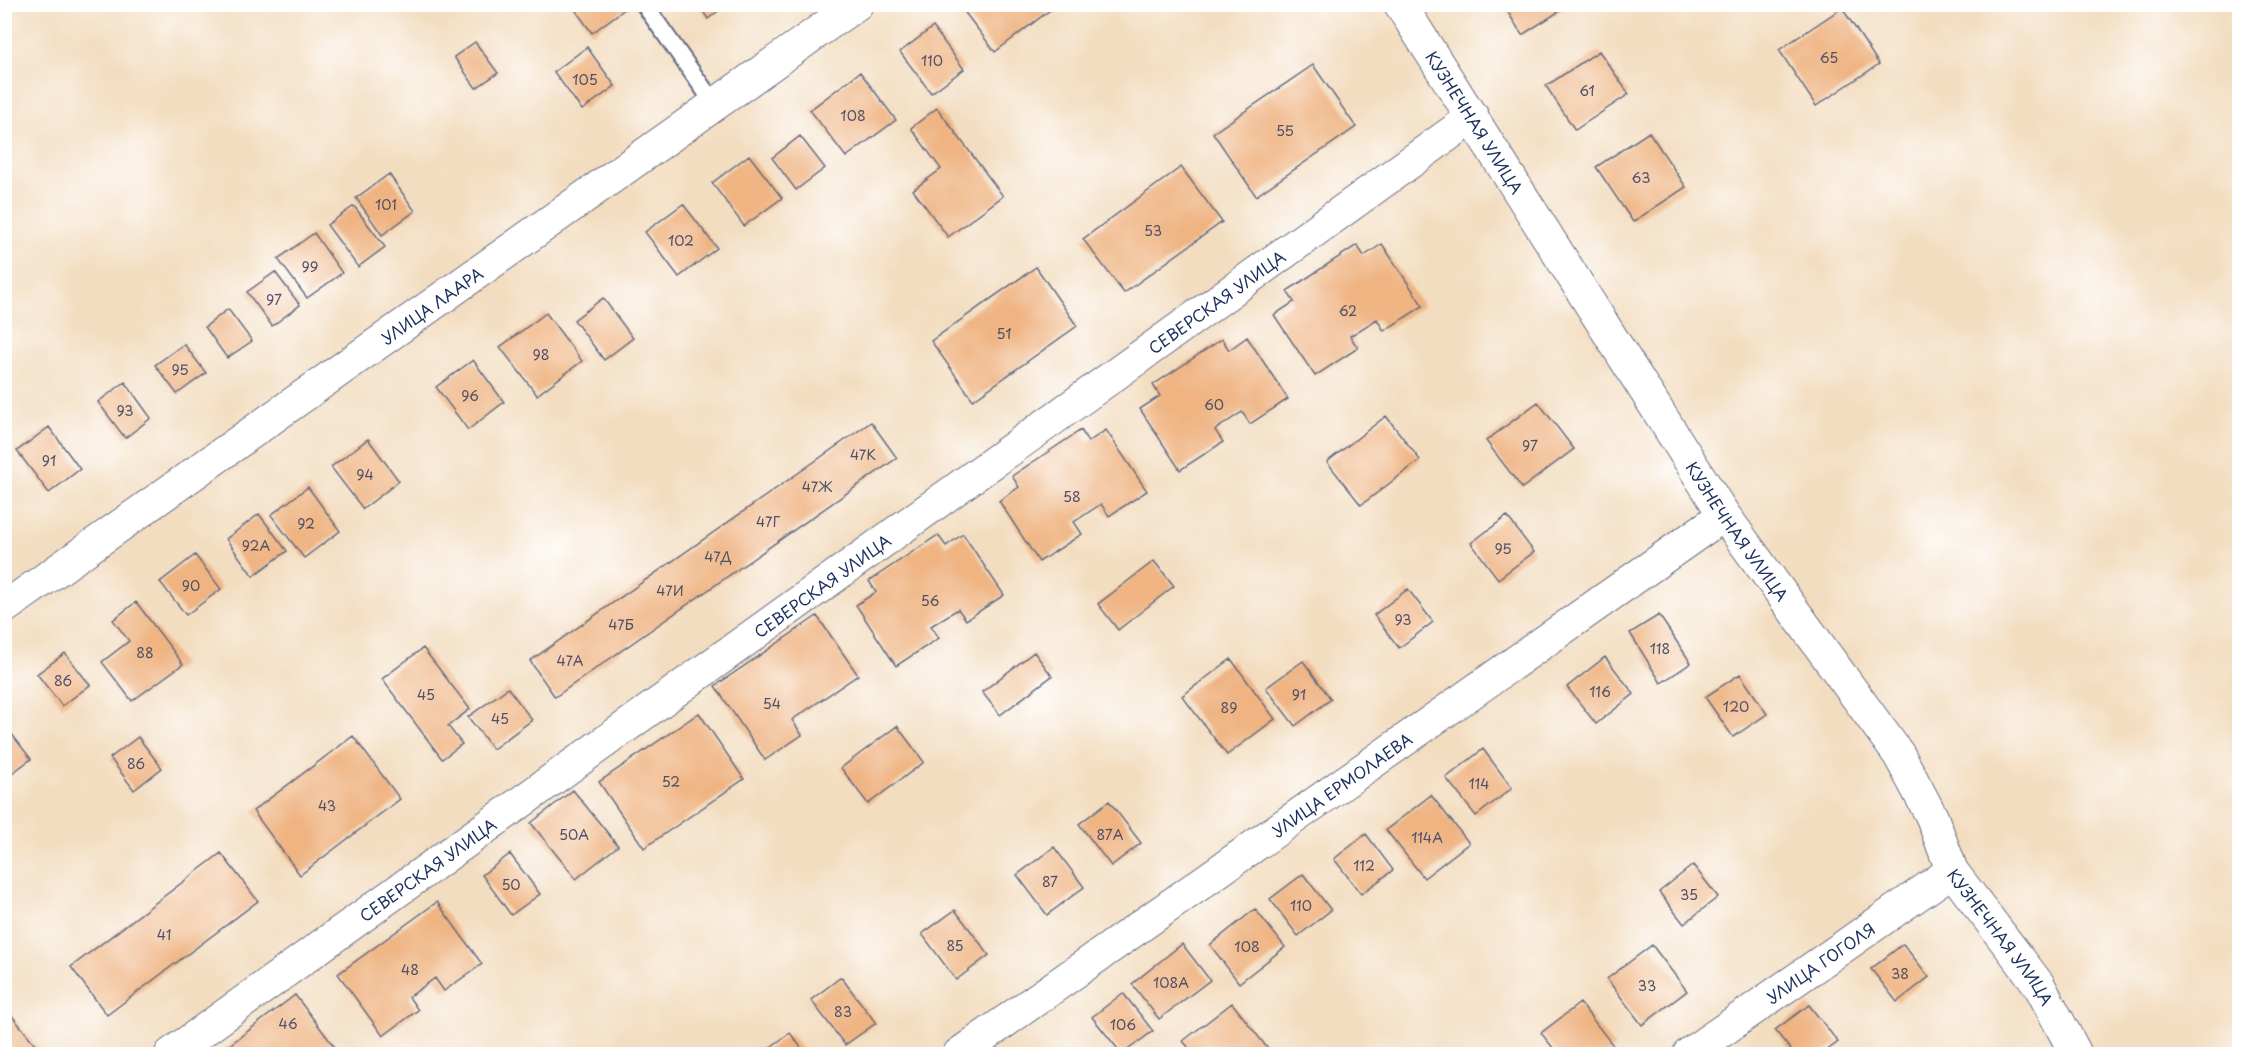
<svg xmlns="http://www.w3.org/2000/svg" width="2244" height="1059" viewBox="0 0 2244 1059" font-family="'Playpen Sans',sans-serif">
	<rect width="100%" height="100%" fill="#fff"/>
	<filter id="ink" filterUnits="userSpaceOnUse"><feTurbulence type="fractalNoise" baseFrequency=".0167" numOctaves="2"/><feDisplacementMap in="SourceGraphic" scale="12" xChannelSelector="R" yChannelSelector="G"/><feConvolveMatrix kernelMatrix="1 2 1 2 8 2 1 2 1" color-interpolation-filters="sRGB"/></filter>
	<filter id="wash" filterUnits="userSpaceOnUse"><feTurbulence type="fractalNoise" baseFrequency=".008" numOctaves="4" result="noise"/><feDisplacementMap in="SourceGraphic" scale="24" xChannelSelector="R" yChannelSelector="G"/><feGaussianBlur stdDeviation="1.35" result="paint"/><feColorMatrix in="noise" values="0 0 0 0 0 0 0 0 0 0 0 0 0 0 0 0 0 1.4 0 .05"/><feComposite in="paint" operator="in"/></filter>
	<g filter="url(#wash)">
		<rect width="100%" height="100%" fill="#f3ddc0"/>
		<g id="blocks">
			<path fill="#efb482" d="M 571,4 L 623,4 L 626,8 L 592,33 Z
				M 698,4 L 727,4 L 708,19 Z
				M 962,4 L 1046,4 L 1050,10 L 995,52 L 960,6 Z
				M 1503,4 L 1571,4 L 1522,35 Z
				M 1842,8 L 1879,64 L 1816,106 L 1779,50 Z
				M 933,27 L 964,69 L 931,93 L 900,52 Z
				M 475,42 L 498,73 L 476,88 L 454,57 Z
				M 587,47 L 615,86 L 582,110 L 554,72 Z
				M 1599,51 L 1629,94 L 1575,130 L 1546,86 Z
				M 1313,65 L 1356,127 L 1256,196 L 1213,133 Z
				M 860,72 L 896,120 L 846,157 L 810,110 Z
				M 937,108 L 1003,196 L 948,237 L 913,190 L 941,169 L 911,128 Z
				M 1649,132 L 1686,187 L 1633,222 L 1596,167 Z
				M 800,136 L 825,168 L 796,190 L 772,158 Z
				M 749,155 L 782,198 L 744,226 L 712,183 Z
				M 1181,167 L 1222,222 L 1124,293 L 1083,239 Z
				M 389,174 L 415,211 L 382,235 L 356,198 Z
				M 683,204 L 717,248 L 679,277 L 645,232 Z
				M 354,206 L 385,247 L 358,267 L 327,225 Z
				M 314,233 L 342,273 L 307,298 L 278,259 Z
				M 1382,244 L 1423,306 L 1384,331 L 1377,319 L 1350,336 L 1358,348 L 1315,376 L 1274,315 L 1294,302 L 1287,291 L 1357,245 L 1364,256 Z
				M 1036,267 L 1077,326 L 973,400 L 931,341 Z
				M 275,272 L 300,305 L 272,326 L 247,292 Z
				M 603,298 L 633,338 L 604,360 L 574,320 Z
				M 228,309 L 252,341 L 227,358 L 205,327 Z
				M 546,313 L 582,361 L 537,395 L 500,347 Z
				M 1247,337 L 1288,399 L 1250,424 L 1242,412 L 1215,430 L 1223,442 L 1180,470 L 1140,409 L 1160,396 L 1153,385 L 1222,339 L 1229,350 Z
				M 184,344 L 206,373 L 177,394 L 155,365 Z
				M 473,360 L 504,402 L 468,430 L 436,387 Z
				M 125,382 L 151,418 L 125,438 L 98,402 Z
				M 1538,402 L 1574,449 L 1522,488 L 1486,441 Z
				M 1386,416 L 1420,460 L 1361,505 L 1327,462 Z
				M 871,422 L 897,458 L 555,697 L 530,661 Z
				M 49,427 L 80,469 L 49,493 L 17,451 Z
				M 1081,430 L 1088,442 L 1106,430 L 1147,491 L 1109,516 L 1101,504 L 1074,522 L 1082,534 L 1039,562 L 999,501 L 1019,487 L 1012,476 Z
				M 368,439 L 399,481 L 363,509 L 331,467 Z
				M 308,487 L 340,531 L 304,558 L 271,515 Z
				M 259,514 L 287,551 L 253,576 L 226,539 Z
				M 1507,516 L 1534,552 L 1498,579 L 1471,543 Z
				M 963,534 L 1004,595 L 966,620 L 958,609 L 931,626 L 939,638 L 896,666 L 856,605 L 876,592 L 869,581 L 938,535 L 946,546 Z
				M 195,555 L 221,589 L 186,615 L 160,582 Z
				M 1154,561 L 1174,586 L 1118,630 L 1098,604 Z
				M 1408,589 L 1433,622 L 1399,648 L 1374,615 Z
				M 136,602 L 183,664 L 132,701 L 102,662 L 129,641 L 113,620 Z
				M 1659,615 L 1691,663 L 1661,683 L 1630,633 Z
				M 817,616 L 858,675 L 792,720 L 802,735 L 765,760 L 715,686 Z
				M 423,648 L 470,709 L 448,726 L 462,744 L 442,759 L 382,679 Z
				M 1034,652 L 1052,676 L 1000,715 L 982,692 Z
				M 65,653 L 90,685 L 62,706 L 37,674 Z
				M 1605,657 L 1634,694 L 1596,724 L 1567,687 Z
				M 1231,659 L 1275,719 L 1227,755 L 1182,696 Z
				M 1303,661 L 1331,699 L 1295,726 L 1266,688 Z
				M 1740,674 L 1767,714 L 1733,737 L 1705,697 Z
				M 508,688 L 532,720 L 493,749 L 468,717 Z
				M 699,713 L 744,779 L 644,848 L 599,782 Z
				M 4,724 L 31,759 L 4,779 Z
				M 897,726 L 924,762 L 868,804 L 841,768 Z
				M 353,736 L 400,799 L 300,875 L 253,811 Z
				M 138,737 L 162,768 L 134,790 L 110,758 Z
				M 1483,749 L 1512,788 L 1476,816 L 1446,778 Z
				M 573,790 L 618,846 L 576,879 L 531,823 Z
				M 1431,795 L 1469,843 L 1424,878 L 1386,830 Z
				M 1109,801 L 1141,843 L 1111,866 L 1079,824 Z
				M 1366,834 L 1393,870 L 1361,894 L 1334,859 Z
				M 1054,847 L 1084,887 L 1047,915 L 1017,875 Z
				M 221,853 L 258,901 L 107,1015 L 71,967 Z
				M 510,854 L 540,894 L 511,915 L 482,875 Z
				M 1693,865 L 1718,897 L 1684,924 L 1659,892 Z
				M 1303,874 L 1331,910 L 1298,936 L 1270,899 Z
				M 437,902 L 482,964 L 444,991 L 435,978 L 409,997 L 418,1010 L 383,1036 L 338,974 Z
				M 1255,909 L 1285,947 L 1239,983 L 1210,945 Z
				M 955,910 L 989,955 L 956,980 L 922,934 Z
				M 1182,944 L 1210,980 L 1159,1019 L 1132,984 Z
				M 1903,944 L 1929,977 L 1897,1002 L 1871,969 Z
				M 1652,945 L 1687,991 L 1642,1025 L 1607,979 Z
				M 841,977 L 876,1023 L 845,1045 L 811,1000 Z
				M 1123,993 L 1153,1031 L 1122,1054 L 1092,1017 Z
				M 295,995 L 337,1050 L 331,1054 L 227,1054 L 223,1050 Z
				M 1232,1003 L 1272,1054 L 1194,1054 L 1183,1041 Z
				M 1580,1003 L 1615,1048 L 1607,1054 L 1558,1054 L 1541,1033 Z
				M 1809,1005 L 1838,1042 L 1822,1054 L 1794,1054 L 1775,1030 Z
				M 4,1006 L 43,1054 L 4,1054 Z
				M 790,1033 L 806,1054 L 761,1054 Z"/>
		</g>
	</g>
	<g filter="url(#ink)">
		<use href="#blocks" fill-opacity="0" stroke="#676c80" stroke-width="1.5"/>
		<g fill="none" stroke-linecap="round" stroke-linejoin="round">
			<defs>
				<path id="lane" d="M 644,4 L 715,105"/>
				<g id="street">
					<path id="s1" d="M 1400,4 L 1724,515 L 1899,755 L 1932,817 L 1952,871 L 2039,985 L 2076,1054"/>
					<path id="s2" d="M 4,608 L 857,4"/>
					<path id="s3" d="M 171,1054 L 1473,117"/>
					<path id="s4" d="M 959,1054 L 1724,515"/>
					<path id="s5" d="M 1689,1054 L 1952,871"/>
				</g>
			</defs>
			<use href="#lane" stroke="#676c80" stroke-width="20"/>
			<use href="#street" stroke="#676c80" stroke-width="34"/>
			<use href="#lane" stroke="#fff" stroke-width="16"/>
			<use href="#street" stroke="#fff" stroke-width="32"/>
		</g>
	</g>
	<g text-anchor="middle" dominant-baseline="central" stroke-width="6" stroke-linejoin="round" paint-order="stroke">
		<g font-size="14" fill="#505067">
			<text x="1829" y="57">65</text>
			<text x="932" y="60">110</text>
			<text x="585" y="79">105</text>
			<text x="1587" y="90">61</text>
			<text x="853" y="115">108</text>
			<text x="1285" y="130">55</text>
			<text x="1641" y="177">63</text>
			<text x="386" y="204">101</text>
			<text x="1153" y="230">53</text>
			<text x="681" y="240">102</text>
			<text x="310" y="266">99</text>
			<text x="274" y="299">97</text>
			<text x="1348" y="310">62</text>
			<text x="1004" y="333">51</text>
			<text x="541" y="354">98</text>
			<text x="180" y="369">95</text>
			<text x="470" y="395">96</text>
			<text x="1214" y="404">60</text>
			<text x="125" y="410">93</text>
			<text x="1530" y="445">97</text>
			<text x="863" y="454">47К</text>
			<text x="49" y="460">91</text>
			<text x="365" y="474">94</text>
			<text x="817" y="486">47Ж</text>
			<text x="1072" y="496">58</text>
			<text x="768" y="521">47Г</text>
			<text x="306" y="523">92</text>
			<text x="256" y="545">92А</text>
			<text x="1503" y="548">95</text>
			<text x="718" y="556">47Д</text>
			<text x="191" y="585">90</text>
			<text x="670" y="590">47И</text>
			<text x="930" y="600">56</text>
			<text x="1403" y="619">93</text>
			<text x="621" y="624">47Б</text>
			<text x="1660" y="648">118</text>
			<text x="145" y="652">88</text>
			<text x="570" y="660">47А</text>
			<text x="63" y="680">86</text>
			<text x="1600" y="691">116</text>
			<text x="426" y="694">45</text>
			<text x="1299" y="694">91</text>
			<text x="772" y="703">54</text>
			<text x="1736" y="706">120</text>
			<text x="1229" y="707">89</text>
			<text x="500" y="718">45</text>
			<text x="136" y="763">86</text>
			<text x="671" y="781">52</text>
			<text x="1479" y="783">114</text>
			<text x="327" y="805">43</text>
			<text x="574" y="834">50А</text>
			<text x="1110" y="834">87А</text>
			<text x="1427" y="837">114А</text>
			<text x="1364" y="865">112</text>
			<text x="1050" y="881">87</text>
			<text x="511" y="884">50</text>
			<text x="1689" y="894">35</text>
			<text x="1301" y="905">110</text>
			<text x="164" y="934">41</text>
			<text x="955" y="945">85</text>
			<text x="1247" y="946">108</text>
			<text x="410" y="969">48</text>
			<text x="1900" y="973">38</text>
			<text x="1171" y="982">108А</text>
			<text x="1647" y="985">33</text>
			<text x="843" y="1011">83</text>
			<text x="288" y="1023">46</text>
			<text x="1123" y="1024">106</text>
		</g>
		<g font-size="16" fill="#1b2f5e" stroke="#fff">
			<text stroke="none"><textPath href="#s1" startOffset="140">КУЗНЕЧНАЯ УЛИЦА</textPath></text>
			<text stroke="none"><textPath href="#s3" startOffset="1288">СЕВЕРСКАЯ УЛИЦА</textPath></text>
			<text stroke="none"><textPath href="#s2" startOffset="524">УЛИЦА ЛААРА</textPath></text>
			<text stroke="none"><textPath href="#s1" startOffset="626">КУЗНЕЧНАЯ УЛИЦА</textPath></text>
			<text stroke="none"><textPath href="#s3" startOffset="802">СЕВЕРСКАЯ УЛИЦА</textPath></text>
			<text stroke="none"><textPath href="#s4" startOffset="468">УЛИЦА ЕРМОЛАЕВА</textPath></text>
			<text stroke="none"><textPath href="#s3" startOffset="316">СЕВЕРСКАЯ УЛИЦА</textPath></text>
			<text stroke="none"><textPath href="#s1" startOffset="1112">КУЗНЕЧНАЯ УЛИЦА</textPath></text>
			<text stroke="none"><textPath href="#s5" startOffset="160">УЛИЦА ГОГОЛЯ</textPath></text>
		</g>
	</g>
	<rect width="2244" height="1059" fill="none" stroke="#fff" stroke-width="24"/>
</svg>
